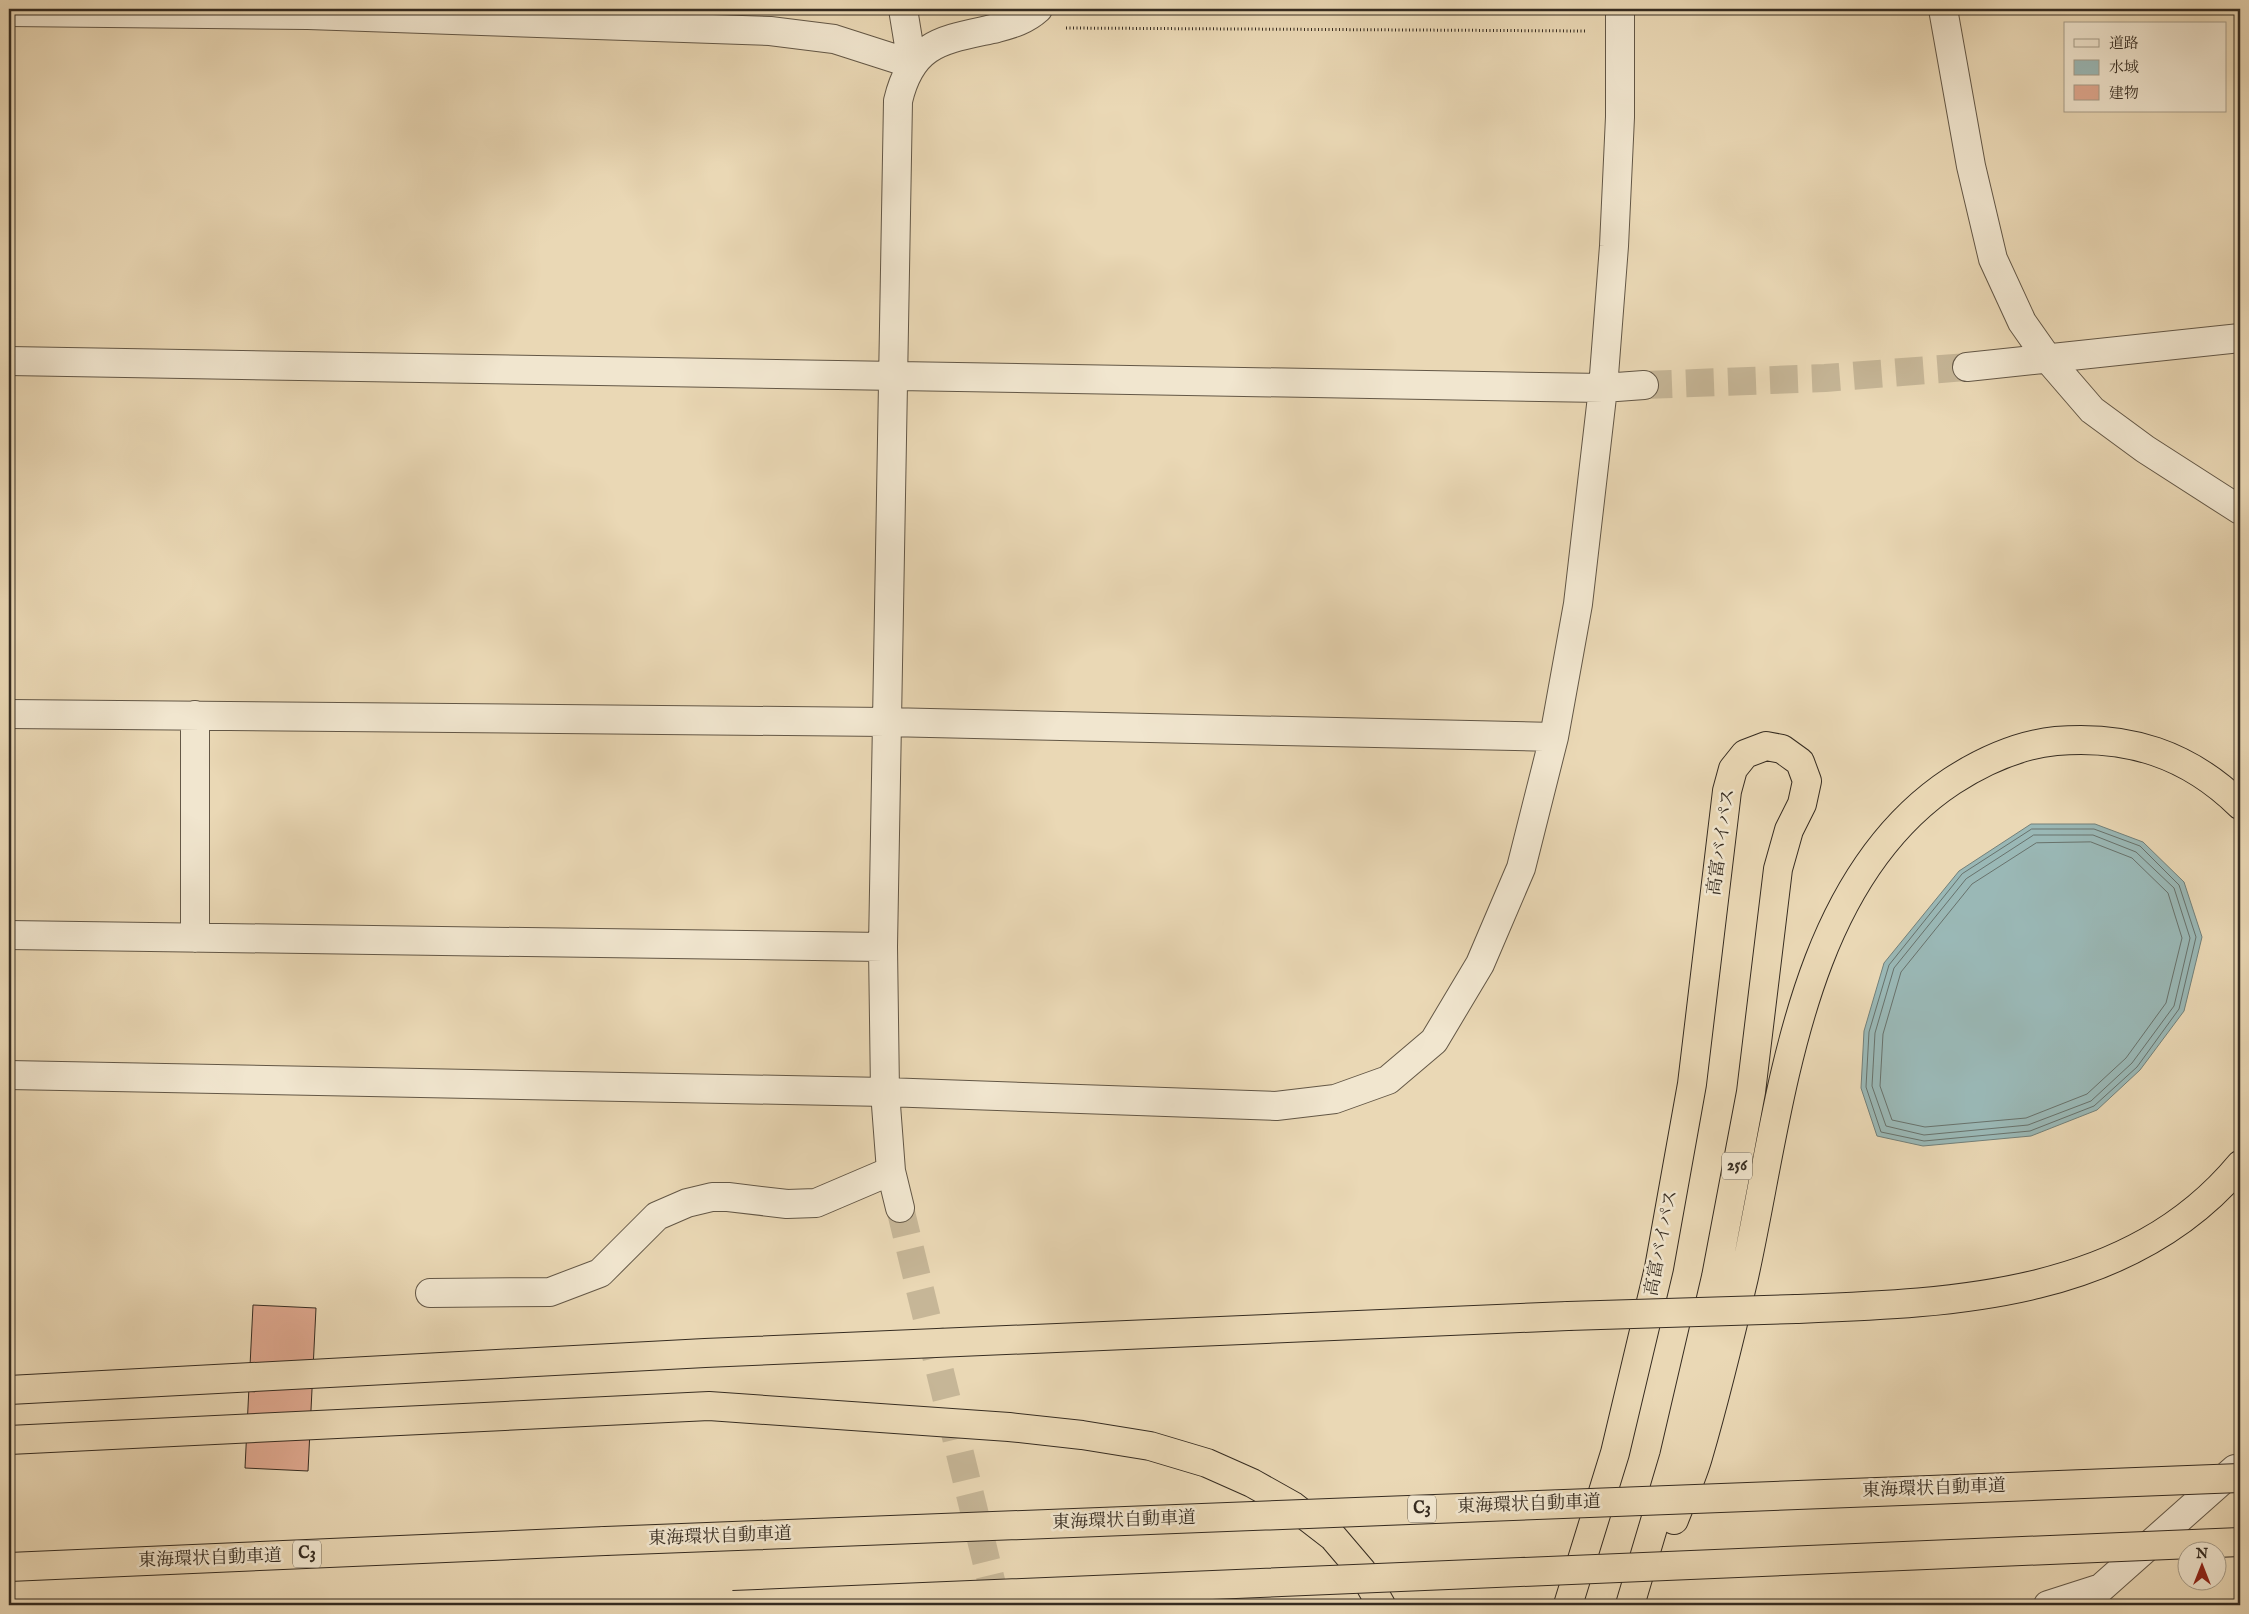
<svg xmlns="http://www.w3.org/2000/svg" width="2249" height="1614" viewBox="0 0 2249 1614" font-family="'IM FELL English','Noto Serif JP',serif">
	<rect width="100%" height="100%" fill="#ead8b5"/>
	<filter id="stains"><feTurbulence type="fractalNoise" baseFrequency=".004" numOctaves="4"/><feColorMatrix values="0 0 0 0 .2 0 0 0 0 .09 0 0 0 0 .02 0 0 0 .5 -.17"/></filter>
	<radialGradient id="worn" r=".72"><stop offset=".6" stop-color="#630" stop-opacity="0"/><stop offset="1" stop-color="#630" stop-opacity=".3"/></radialGradient>
	<path fill="#9ab8b6" stroke="#72807a" d="M 2031,824 L 2095,824 L 2143,842 L 2184,882 L 2202,937 L 2184,1011 L 2140,1070 L 2097,1110 L 2031,1136 L 1923,1146 L 1877,1136 L 1861,1088 L 1864,1031 L 1884,963 L 1959,871 Z"/>
	<g fill="none" stroke-linecap="round" stroke-linejoin="round">
		<path stroke="#68726c" stroke-width="1" d="M 2032,829 L 2094,829 L 2140,846 L 2179,885 L 2196,937 L 2179,1009 L 2137,1067 L 2094,1106 L 2030,1131 L 1924,1141 L 1881,1132 L 1866,1087 L 1869,1032 L 1889,965 L 1962,874 Z
			M 2034,835 L 2093,835 L 2136,852 L 2174,888 L 2190,938 L 2174,1006 L 2132,1063 L 2091,1101 L 2028,1125 L 1924,1135 L 1886,1126 L 1872,1086 L 1875,1033 L 1894,968 L 1966,879 Z
			M 2091,842 L 2132,858 L 2168,893 L 2182,938 L 2166,1003 L 2126,1058 L 2087,1094 L 2026,1118 L 1925,1127 L 1892,1120 L 1880,1086 L 1883,1034 L 1901,972 L 1972,884 L 2036,843 Z"/>
	</g>
	<path fill="#dfa88f" stroke="#362c21" d="M 253,1305 L 316,1308 L 308,1471 L 245,1468 Z"/>
	<g fill="none" stroke-linecap="round" stroke-linejoin="round">
		<path stroke="#c6b697" stroke-width="28" stroke-dasharray="28 14" stroke-linecap="butt" d="M 1644,385 L 1825,378 L 1967,367
			M 900,1208 L 997,1605"/>
		<defs>
			<path id="minor" d="M 903,9 L 912,64
				M 1943,9 L 1971,166 L 1993,259 L 2022,322 L 2048,359 L 2092,410 L 2145,449 L 2240,510
				M 9,12 L 308,15 L 770,31 L 834,39 L 912,64
				M 9,361 L 1603,388 L 1644,385
				M 1967,367 L 2240,338
				M 9,714 L 886,722 L 1554,737
				M 195,715 L 195,938
				M 9,935 L 883,947
				M 9,1075 L 885,1092 L 1276,1106 L 1335,1099 L 1388,1080 L 1434,1041 L 1480,964 L 1521,868 L 1554,737 L 1578,604 L 1603,388 L 1614,246 L 1620,117 L 1620,9
				M 900,1208 L 891,1171 L 885,1092 L 883,947 L 898,101 C 912,41 944,40 997,28 C 1012,24 1026,20 1038,9
				M 430,1293 L 550,1292 L 600,1273 L 657,1216 L 687,1203 L 712,1197 L 728,1197 L 787,1204 L 816,1203 L 891,1171
				M 2048,1605 L 2101,1588 L 2235,1469"/>
			<path id="highway" d="M 1796,1309 C 1955,1303 2130,1297 2240,1165
				M 9,1390 L 705,1353 L 1568,1316
				M 9,1440 L 709,1406 L 1009,1427 L 1082,1435 L 1150,1446 L 1207,1463 L 1252,1483 L 1293,1506 L 1333,1537 L 1362,1571 L 1381,1605
				M 1674,1520 C 1682,1499 1692,1478 1698,1457 C 1715,1398 1730,1337 1744,1277 C 1781,1111 1796,884 1952,781 C 1983,761 2018,745 2056,741 C 2128,735 2188,754 2240,805
				M 9,1567 L 605,1541
				M 1568,1605 L 1615,1453 L 1659,1268 L 1692,1084 L 1727,791 L 1733,769 L 1745,754 L 1766,746 L 1782,749 L 1800,762 L 1807,781 L 1802,804 L 1789,830 L 1778,869 L 1751,1092 L 1716,1277 L 1674,1457 L 1630,1605"/>
		</defs>
		<use href="#minor" stroke="#635746" stroke-width="30"/>
		<use href="#highway" stroke="#362c21" stroke-width="30"/>
		<path stroke="#362c21" stroke-width="3" stroke-dasharray="1 2.5" stroke-linecap="butt" d="M 1066,28 L 1585,31"/>
		<use href="#minor" stroke="#f1e6cf" stroke-width="28"/>
		<use href="#highway" stroke="#ead8b5" stroke-width="28"/>
		<defs>
			<path id="highway-bridge" d="M 1568,1316 L 1796,1309
				M 605,1541 L 2240,1478
				M 733,1605 L 2240,1542"/>
		</defs>
		<use href="#highway-bridge" stroke="#362c21" stroke-width="30" stroke-linecap="butt"/>
		<use href="#highway-bridge" stroke="#ead8b5" stroke-width="28"/>
	</g>
	<g text-anchor="middle" dominant-baseline="central" stroke-width="5" stroke-linejoin="round" paint-order="stroke">
		<g fill="#f1e6cf" stroke="#6e6455" stroke-width="1">
			<rect x="1722" y="1152.5" width="30" height="27" rx="4"/>
			<rect x="1408" y="1495.5" width="28" height="27" rx="4"/>
			<rect x="293" y="1540.5" width="28" height="27" rx="4"/>
		</g>
		<g font-size="16" font-weight="bold" fill="#362c21">
			<text x="1737" y="1166">256</text>
			<text x="1422" y="1509">C3</text>
			<text x="307" y="1554">C3</text>
		</g>
		<g font-size="18" fill="#362c21" stroke="#f1e6cf">
			<text transform="translate(1722 842) rotate(-82)">高富バイパス</text>
			<text transform="translate(1662 1243) rotate(-79)">高富バイパス</text>
			<text transform="translate(1934 1489) rotate(-2)">東海環状自動車道</text>
			<text transform="translate(1529 1505) rotate(-2)">東海環状自動車道</text>
			<text transform="translate(1124 1521) rotate(-2)">東海環状自動車道</text>
			<text transform="translate(720 1537) rotate(-2)">東海環状自動車道</text>
			<text transform="translate(210 1559) rotate(-2)">東海環状自動車道</text>
		</g>
	</g>
	<rect width="2249" height="1614" fill="none" stroke="#ead8b5" stroke-width="30"/>
	<rect x="10" y="10" width="2229" height="1594" fill="none" stroke="#362c21" stroke-width="2.5"/>
	<rect x="15" y="15" width="2219" height="1584" fill="none" stroke="#362c21"/>
	<rect x="2064" y="22" width="162" height="90" fill="#f1e6cf" stroke="#a69c89"/>
	<rect x="2074" y="39" width="25" height="8" fill="#f1e6cf" stroke="#a69c89"/>
	<text x="2109" y="48" font-size="15" fill="#362c21">道路</text>
	<rect x="2074" y="60" width="25" height="15" fill="#9ab8b6" stroke="#a69c89"/>
	<text x="2109" y="72" font-size="15" fill="#362c21">水域</text>
	<rect x="2074" y="85" width="25" height="15" fill="#dfa88f" stroke="#a69c89"/>
	<text x="2109" y="98" font-size="15" fill="#362c21">建物</text>
	<g transform="translate(2202 1566)"><circle r="24" fill="#f1e6cf" stroke="#a69c89"/>
	<path d="M0-4L9 19L0 12L-9 19Z" fill="#8f2418"/>
	<text y="-8" font-size="14" font-weight="bold" text-anchor="middle" fill="#362c21">N</text>
	</g>
	<rect width="100%" height="100%" filter="url(#stains)"/>
	<rect width="100%" height="100%" fill="url(#worn)"/>
</svg>
